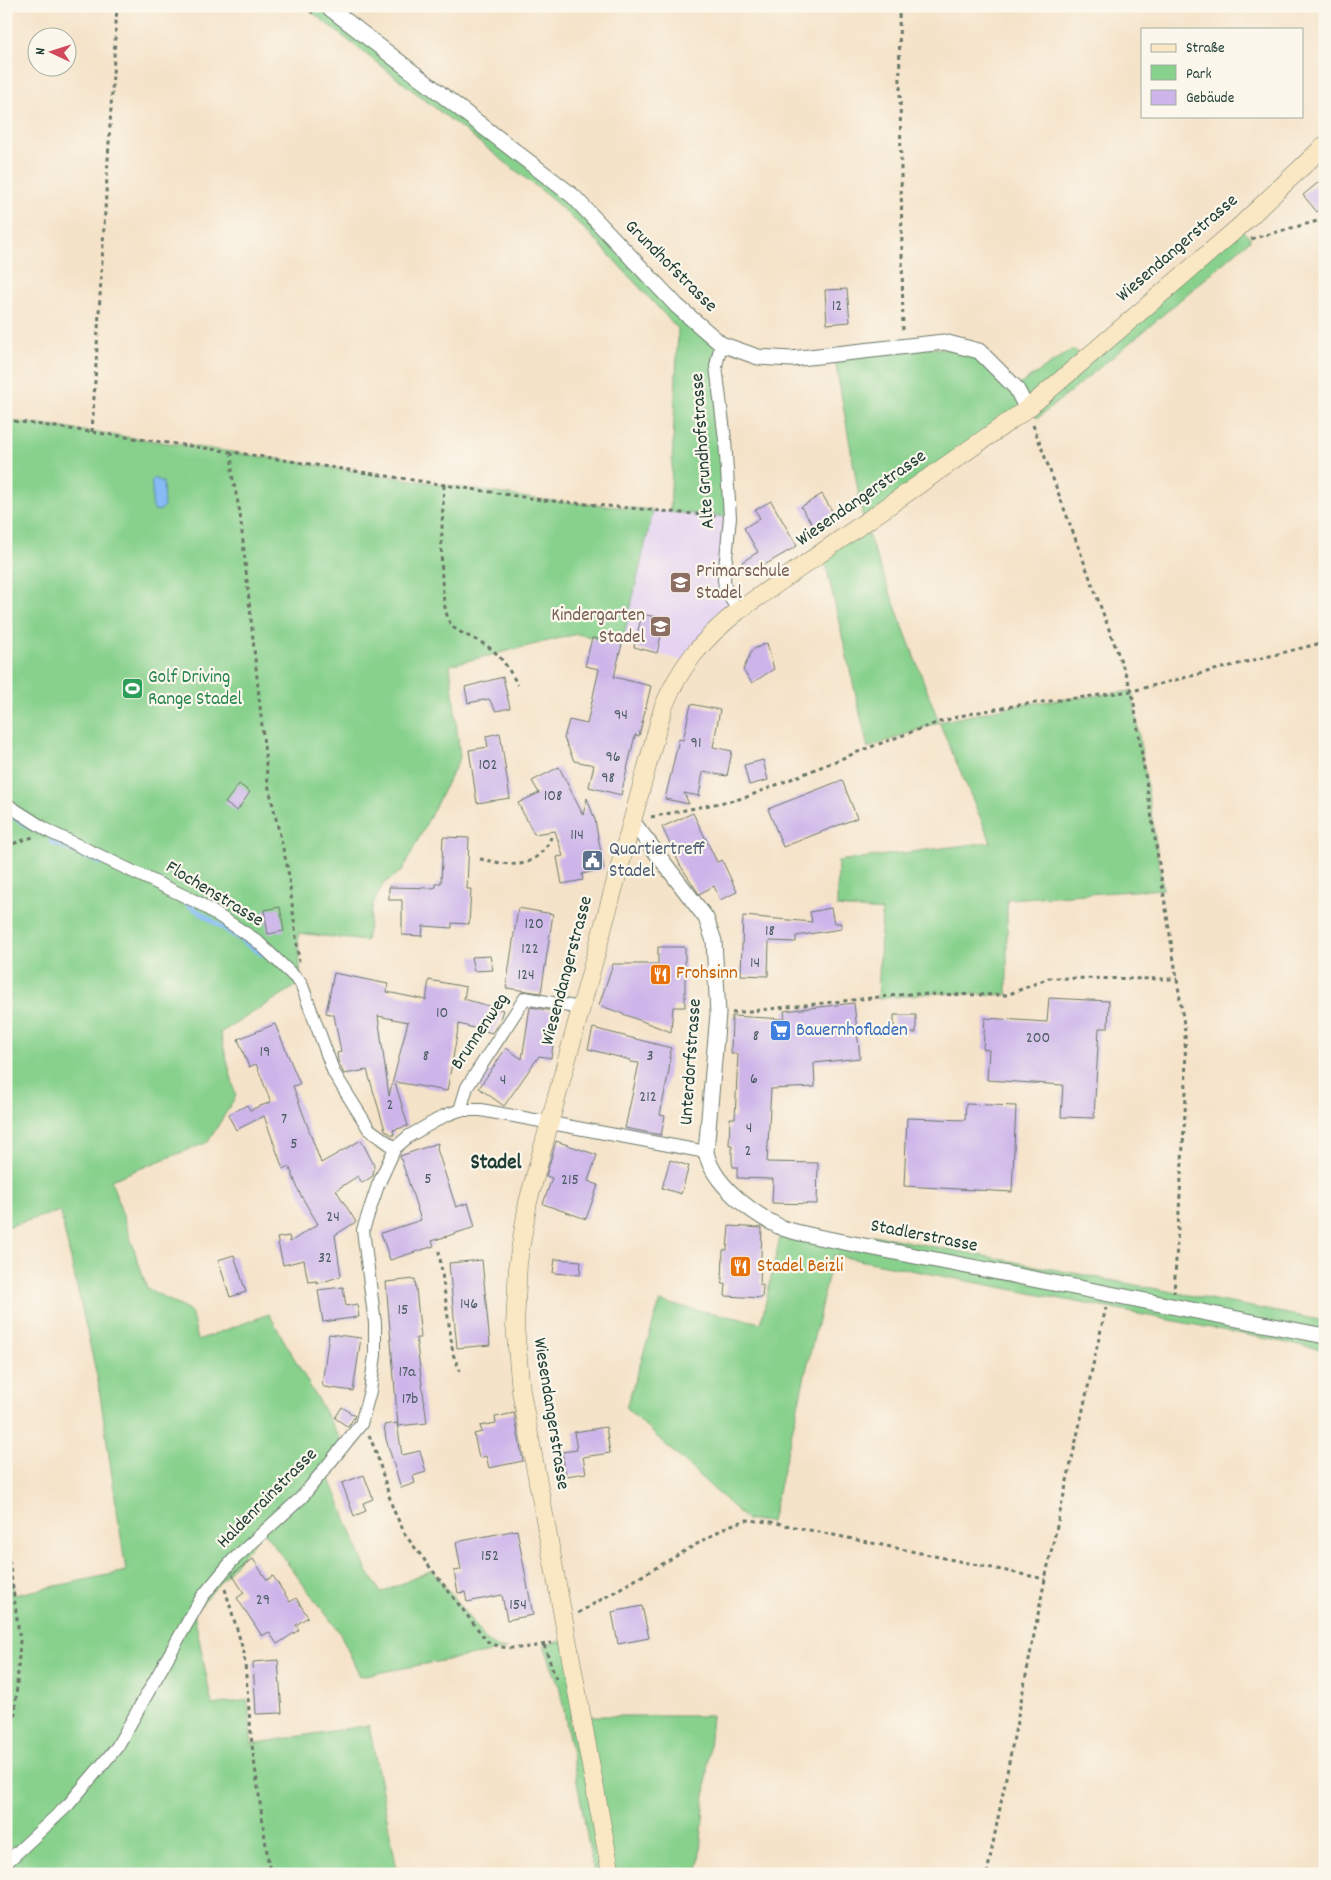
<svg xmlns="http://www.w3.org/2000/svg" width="1331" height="1880" viewBox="0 0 1331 1880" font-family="Dekko,sans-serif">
	<rect width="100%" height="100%" fill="#fbf7ec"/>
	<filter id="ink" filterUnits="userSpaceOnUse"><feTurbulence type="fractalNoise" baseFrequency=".02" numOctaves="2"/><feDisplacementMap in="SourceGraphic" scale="10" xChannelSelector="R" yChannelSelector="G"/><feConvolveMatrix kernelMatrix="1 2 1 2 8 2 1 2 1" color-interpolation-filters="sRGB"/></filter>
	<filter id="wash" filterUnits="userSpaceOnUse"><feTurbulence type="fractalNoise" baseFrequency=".0096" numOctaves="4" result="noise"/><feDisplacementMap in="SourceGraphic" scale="20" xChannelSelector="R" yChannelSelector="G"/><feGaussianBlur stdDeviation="1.12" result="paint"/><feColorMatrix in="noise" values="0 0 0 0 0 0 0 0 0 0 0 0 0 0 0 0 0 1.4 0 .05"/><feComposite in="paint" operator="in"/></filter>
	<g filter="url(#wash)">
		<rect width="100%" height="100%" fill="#f5e3c9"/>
		<path fill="#e5d3f1" d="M 653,510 L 730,517 L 724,579 L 738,611 L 687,662 L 622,644 Z"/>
		<path fill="#88d18d" stroke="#548760" d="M 304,6 L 327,6 L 573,196 L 721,344 L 730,517 L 670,512 L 678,329 L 590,234 L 546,194 Z
			M 1239,227 L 1251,239 L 1144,331 L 1038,418 L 1027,409 L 864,524 L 939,722 L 1019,705 L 1132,691 L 1163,889 L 1007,899 L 1007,995 L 933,993 L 878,999 L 882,911 L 837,907 L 838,861 L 991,842 L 939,722 L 868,748 L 823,552 L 864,524 L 834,354 L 903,346 L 979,351 L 1016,387 L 1073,349 L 1083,358 Z
			M 6,420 L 232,452 L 542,500 L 653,510 L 622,644 L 577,634 L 450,665 L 460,758 L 402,871 L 384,883 L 373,904 L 366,941 L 298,933 L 301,983 L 220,1033 L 236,1096 L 208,1142 L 111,1180 L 147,1288 L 191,1312 L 198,1340 L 269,1314 L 344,1446 L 326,1469 L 366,1569 L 381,1593 L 432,1570 L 487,1641 L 496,1647 L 507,1649 L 360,1676 L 340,1633 L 263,1531 L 194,1613 L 212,1705 L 248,1700 L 252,1744 L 369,1725 L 398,1874 L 6,1874 L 6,1537 L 14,1595 L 126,1571 L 98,1381 L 60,1211 L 6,1227 Z
			M 782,1228 L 858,1245 L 873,1235 L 1325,1321 L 1325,1350 L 833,1255 L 771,1522 L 747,1520 L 626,1408 L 660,1302 L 761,1323 Z
			M 568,1640 L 582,1716 L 712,1716 L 698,1874 L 594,1874 L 560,1689 L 544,1645 Z"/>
		<path fill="#87bbf5" stroke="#537c94" d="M 154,478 L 163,482 L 164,506 L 160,511 L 154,510 C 150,502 154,491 151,482 Z"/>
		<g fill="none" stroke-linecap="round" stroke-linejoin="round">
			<path stroke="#87bbf5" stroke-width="5" d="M 6,812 L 29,827
				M 51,842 L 101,863
				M 186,903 L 262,954"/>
		</g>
		<g id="blocks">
			<path fill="#cdb5ea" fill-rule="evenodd" d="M 1325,177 L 1325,205 L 1317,212 L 1303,195 Z
				M 847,289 L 850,322 L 827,324 L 825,290 Z
				M 822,494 L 834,514 L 814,527 L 801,507 Z
				M 771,501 L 797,546 L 749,574 L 742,562 L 758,552 L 744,528 L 760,518 L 755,510 Z
				M 642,614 L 665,619 L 657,653 L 634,647 Z
				M 592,638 L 622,644 L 614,677 L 651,686 L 639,736 L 635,735 L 621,795 L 589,787 L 594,765 L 574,761 L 564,738 L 569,720 L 587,724 L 599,669 L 585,666 Z
				M 767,643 L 774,669 L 752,683 L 743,670 L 752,650 Z
				M 503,677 L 510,708 L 496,711 L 489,699 L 468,703 L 465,687 Z
				M 691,704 L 720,710 L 713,747 L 732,751 L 727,776 L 703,772 L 699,796 L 684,793 L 689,804 L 665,799 L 679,739 L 683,740 Z
				M 500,733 L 510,798 L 477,803 L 469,750 L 488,747 L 486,736 Z
				M 763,760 L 768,780 L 749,785 L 744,765 Z
				M 559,767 L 583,815 L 587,798 L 595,820 L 604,869 L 582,874 L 583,880 L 562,884 L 557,857 L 563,856 L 555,831 L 534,834 L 518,803 L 539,793 L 532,781 Z
				M 842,780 L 857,818 L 783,847 L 768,809 Z
				M 239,784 L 250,792 L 237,811 L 225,803 Z
				M 693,813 L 717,862 L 722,860 L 737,892 L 720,900 L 714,886 L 699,894 L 680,865 L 662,827 Z
				M 443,837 L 469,838 L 467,889 L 471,889 L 469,924 L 452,923 L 452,928 L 423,926 L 422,936 L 402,935 L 402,900 L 389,900 L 389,887 L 432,888 L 436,887 L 436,883 L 441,883 Z
				M 280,907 L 284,931 L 268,934 L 264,910 Z
				M 518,908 L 553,914 L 541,993 L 506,988 Z
				M 831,908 L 834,923 L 841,923 L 841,929 L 796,936 L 796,942 L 769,941 L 768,976 L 741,975 L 743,916 L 812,922 L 810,912 Z
				M 658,947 L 685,947 L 685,1007 L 673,1007 L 671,1032 L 599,1005 L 613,964 L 658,964 Z
				M 490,956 L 493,970 L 474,971 L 471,957 Z
				M 334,973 L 388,984 L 387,992 L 426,1000 L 429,980 L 466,987 L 464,999 L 503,1010 L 499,1022 L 492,1033 L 459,1024 L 447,1091 L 395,1082 L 408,1126 L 393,1130 L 394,1135 L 392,1135 L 385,1130 L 367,1070 L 344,1074 L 338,1061 L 337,1053 L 341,1052 L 334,1015 L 326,1013 ZM 378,1016 L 408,1022 L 389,1096 Z
				M 1049,998 L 1109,1001 L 1108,1028 L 1099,1028 L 1094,1118 L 1061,1117 L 1063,1085 L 987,1080 L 989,1050 L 983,1049 L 985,1018 L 1047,1022 Z
				M 854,1003 L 860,1058 L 814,1063 L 815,1087 L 771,1089 L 767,1162 L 818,1163 L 817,1204 L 772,1203 L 773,1179 L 737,1178 L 737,1167 L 733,1167 L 732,1162 L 732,1145 L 729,1145 L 730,1118 L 735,1118 L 738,1054 L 731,1054 L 732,1016 L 785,1019 L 784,1011 Z
				M 530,1007 L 558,1012 L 551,1058 L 539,1056 L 504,1106 L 479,1088 L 506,1048 L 522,1059 Z
				M 894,1015 L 916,1015 L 916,1033 L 894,1033 Z
				M 275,1024 L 300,1084 L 293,1086 L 321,1163 L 361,1140 L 374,1165 L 373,1176 L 362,1183 L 358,1176 L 336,1190 L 356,1222 L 335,1235 L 341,1276 L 317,1284 L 317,1281 L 308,1282 L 304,1260 L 283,1265 L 277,1238 L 289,1236 L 290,1242 L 318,1224 L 300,1194 L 289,1166 L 283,1169 L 264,1116 L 236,1130 L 228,1115 L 247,1105 L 250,1110 L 271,1102 L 256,1064 L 249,1067 L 238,1039 Z
				M 593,1028 L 671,1048 L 669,1071 L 660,1115 L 665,1116 L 661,1135 L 625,1128 L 639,1063 L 630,1062 L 630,1060 L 588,1049 Z
				M 966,1104 L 1016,1106 L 1012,1192 L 904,1186 L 907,1118 L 965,1120 Z
				M 556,1141 L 597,1155 L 588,1181 L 598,1185 L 586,1219 L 543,1204 L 552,1178 L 546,1176 Z
				M 438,1143 L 437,1149 L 456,1207 L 468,1203 L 475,1227 L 432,1241 L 434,1246 L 390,1260 L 381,1233 L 421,1220 L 400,1156 Z
				M 670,1160 L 689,1166 L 681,1194 L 662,1188 Z
				M 729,1226 L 762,1228 L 760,1285 L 763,1285 L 762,1298 L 725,1296 L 726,1284 L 722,1284 L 723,1250 L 727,1250 Z
				M 234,1255 L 246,1292 L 230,1297 L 218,1260 Z
				M 555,1259 L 581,1261 L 580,1275 L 553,1273 Z
				M 482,1260 L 490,1345 L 457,1348 L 449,1263 Z
				M 415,1279 L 421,1338 L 416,1338 L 427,1423 L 398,1426 L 386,1282 Z
				M 343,1287 L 346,1306 L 357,1304 L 359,1317 L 323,1322 L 318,1290 Z
				M 329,1334 L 361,1338 L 353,1391 L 324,1387 L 322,1384 Z
				M 342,1407 L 355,1416 L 348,1427 L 335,1418 Z
				M 514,1413 L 523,1461 L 489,1468 L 486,1456 L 479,1458 L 474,1434 L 482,1432 L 480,1426 L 496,1423 L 495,1417 Z
				M 397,1423 L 402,1455 L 420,1451 L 426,1472 L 413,1476 L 415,1483 L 401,1488 L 386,1439 L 384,1425 Z
				M 606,1427 L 610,1453 L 583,1457 L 586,1473 L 566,1476 L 562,1452 L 577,1450 L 574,1432 Z
				M 364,1475 L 373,1499 L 363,1503 L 366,1511 L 354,1516 L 342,1483 Z
				M 517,1530 L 533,1615 L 507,1620 L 502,1595 L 467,1602 L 465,1592 L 458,1593 L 454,1571 L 461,1570 L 456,1542 Z
				M 253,1559 L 267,1580 L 273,1576 L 290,1602 L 296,1598 L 308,1617 L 296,1625 L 299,1630 L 277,1644 L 269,1632 L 262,1636 L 237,1598 L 244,1593 L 232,1574 Z
				M 642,1606 L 649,1638 L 618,1644 L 612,1612 Z
				M 278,1660 L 282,1713 L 256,1714 L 253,1662 Z"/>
		</g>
	</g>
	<g filter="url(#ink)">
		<use href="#blocks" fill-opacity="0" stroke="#6a7768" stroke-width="1"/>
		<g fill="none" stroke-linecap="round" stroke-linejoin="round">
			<defs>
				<path id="minor" d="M 721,344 L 716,366 L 725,440 L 730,517 L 724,579 L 725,588 L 738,611
					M 6,804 L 50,832 L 199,903 L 256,940 L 301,983 L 334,1073 L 369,1129 L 395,1148
					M 460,1110 L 467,1087 L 525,998 L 580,1008
					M 6,1863 L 69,1804 L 117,1747 L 202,1597 L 232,1561 L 302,1497 L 361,1424 L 370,1391 L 375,1355 L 375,1323 L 363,1230 L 378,1185 L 395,1148 L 409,1136 L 444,1116 L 460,1110 L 481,1110 L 706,1152"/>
				<path id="tertiary" d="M 327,6 L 573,196 L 677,306 L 721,344 L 758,357 L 791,359 L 944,342 L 979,351 L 1016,388 L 1027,409
					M 632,821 L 706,918 L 714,941 L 718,1014 L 706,1152 C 713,1185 752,1213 780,1227 C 791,1232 806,1234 818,1237 L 1325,1336"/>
				<path id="secondary" d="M 611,1874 L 521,1391 L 515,1326 L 518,1263 L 528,1202 L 663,708 C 680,666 702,640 738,611 L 1027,409 L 1239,227 L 1325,145"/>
			</defs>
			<use href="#minor" stroke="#6a7768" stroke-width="14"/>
			<use href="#tertiary" stroke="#6a7768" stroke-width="17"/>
			<use href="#secondary" stroke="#6a7768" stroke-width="19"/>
			<path stroke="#6a7768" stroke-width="3" stroke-dasharray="4 4" stroke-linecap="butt" d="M 304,6 L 313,13
				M 899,6 L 903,333
				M 1251,239 L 1325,219
				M 6,420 L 232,452 L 542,500 L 716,516
				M 1033,425 L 1132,691 L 1185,1031 L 1186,1096 L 1174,1293
				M 92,432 L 117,6
				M 232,452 L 232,474 L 240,513 L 268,784 L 288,870 L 299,962
				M 444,485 C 443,511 435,613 454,628 C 465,636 480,640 491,649 C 503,658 510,672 518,685
				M 651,817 L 744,798 L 868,748 L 939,722 L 968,714 L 1019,705 L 1132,691 L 1325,642
				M 6,846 L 33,837
				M 480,859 C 492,861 507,865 519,864 C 533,863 548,849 551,837
				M 732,1013 L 908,994 L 1007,995 L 1049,978 L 1177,979
				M 439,1251 L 453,1354 L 460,1371
				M 369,1435 L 377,1455 L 393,1509 L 406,1536 L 487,1641 C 507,1653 531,1647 552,1643
				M 6,1537 L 20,1641 L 15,1713 L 6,1748
				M 225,1589 L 244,1653 L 252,1745 L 270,1874
				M 578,1613 L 728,1526 L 747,1520 L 771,1522 L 1045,1579
				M 544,1645 L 557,1682
				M 987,1874 L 1045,1579 L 1106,1307"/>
			<use href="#minor" stroke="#fff" stroke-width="12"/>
			<use href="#tertiary" stroke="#fff" stroke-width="15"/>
			<use href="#secondary" stroke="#fae7c3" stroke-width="18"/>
		</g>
	</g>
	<defs>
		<symbol id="school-square" viewBox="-11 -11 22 22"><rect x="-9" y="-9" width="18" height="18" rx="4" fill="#8d6e63" stroke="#fbf7ec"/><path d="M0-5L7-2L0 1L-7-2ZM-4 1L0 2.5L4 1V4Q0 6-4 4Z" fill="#fff"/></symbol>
		<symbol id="stadium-square" viewBox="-11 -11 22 22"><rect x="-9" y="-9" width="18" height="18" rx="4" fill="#2e9e5b" stroke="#fbf7ec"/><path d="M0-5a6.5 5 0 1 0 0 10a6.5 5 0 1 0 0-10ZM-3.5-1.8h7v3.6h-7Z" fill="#fff"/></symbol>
		<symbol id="civic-square" viewBox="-11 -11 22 22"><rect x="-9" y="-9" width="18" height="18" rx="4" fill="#5c6f8a" stroke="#fbf7ec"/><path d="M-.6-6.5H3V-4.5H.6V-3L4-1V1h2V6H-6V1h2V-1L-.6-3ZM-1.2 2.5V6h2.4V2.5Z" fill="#fff"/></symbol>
		<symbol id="restaurant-square" viewBox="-11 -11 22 22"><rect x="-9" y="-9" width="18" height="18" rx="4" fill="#e8710a" stroke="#fbf7ec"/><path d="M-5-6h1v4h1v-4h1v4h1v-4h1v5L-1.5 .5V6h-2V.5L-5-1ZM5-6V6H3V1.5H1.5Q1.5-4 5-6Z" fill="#fff"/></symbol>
		<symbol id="supermarket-square" viewBox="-11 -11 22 22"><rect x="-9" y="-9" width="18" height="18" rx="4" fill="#3f7fe0" stroke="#fbf7ec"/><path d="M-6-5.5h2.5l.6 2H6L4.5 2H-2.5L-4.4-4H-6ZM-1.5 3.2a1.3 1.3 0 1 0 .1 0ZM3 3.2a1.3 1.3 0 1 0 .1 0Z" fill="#fff"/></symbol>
	</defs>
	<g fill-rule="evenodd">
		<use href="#school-square" x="668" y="570" width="25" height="25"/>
		<use href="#school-square" x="648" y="614" width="25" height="25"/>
		<use href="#stadium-square" x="120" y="676" width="25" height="25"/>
		<use href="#civic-square" x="580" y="848" width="25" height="25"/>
		<use href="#restaurant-square" x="648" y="962" width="25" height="25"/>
		<use href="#supermarket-square" x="768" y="1018" width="25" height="25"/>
		<use href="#restaurant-square" x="728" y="1254" width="25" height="25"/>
	</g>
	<g text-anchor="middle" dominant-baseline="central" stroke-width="4.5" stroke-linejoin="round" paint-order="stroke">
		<g font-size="16" fill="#4a5b62">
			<text x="837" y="306">12</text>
			<text x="621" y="715">94</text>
			<text x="696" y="743">91</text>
			<text x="613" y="757">96</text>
			<text x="488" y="765">102</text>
			<text x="608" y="778">98</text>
			<text x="553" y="796">108</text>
			<text x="577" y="835">114</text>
			<text x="534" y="924">120</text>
			<text x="770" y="931">18</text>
			<text x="530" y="949">122</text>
			<text x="755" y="963">14</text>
			<text x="526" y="975">124</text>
			<text x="442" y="1013">10</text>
			<text x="756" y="1036">8</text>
			<text x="1038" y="1038">200</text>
			<text x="265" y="1052">19</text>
			<text x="426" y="1056">8</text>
			<text x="650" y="1056">3</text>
			<text x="754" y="1079">6</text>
			<text x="503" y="1080">4</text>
			<text x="648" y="1097">212</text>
			<text x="390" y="1105">2</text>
			<text x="284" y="1119">7</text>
			<text x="749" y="1128">4</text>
			<text x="294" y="1144">5</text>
			<text x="748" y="1151">2</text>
			<text x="428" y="1179">5</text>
			<text x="570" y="1180">215</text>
			<text x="333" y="1217">24</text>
			<text x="325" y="1258">32</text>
			<text x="469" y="1304">146</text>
			<text x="403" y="1310">15</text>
			<text x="407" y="1372">17a</text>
			<text x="410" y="1399">17b</text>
			<text x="490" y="1556">152</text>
			<text x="263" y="1600">29</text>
			<text x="518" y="1605">154</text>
		</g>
		<g font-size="19" fill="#1f3d34" stroke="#fbf7ec">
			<text transform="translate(1178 249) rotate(-41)">Wiesendangerstrasse</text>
			<text transform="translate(670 267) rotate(45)">Grundhofstrasse</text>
			<text transform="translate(704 451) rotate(-94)">Alte Grundhofstrasse</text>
			<text transform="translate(862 499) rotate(-35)">Wiesendangerstrasse</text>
			<text transform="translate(214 895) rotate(31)">Flochenstrasse</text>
			<text transform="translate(568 971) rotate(-75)">Wiesendangerstrasse</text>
			<text transform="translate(481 1032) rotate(-56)">Brunnenweg</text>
			<text transform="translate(692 1062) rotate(-86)">Unterdorfstrasse</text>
			<text transform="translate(924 1237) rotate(11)">Stadlerstrasse</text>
			<text transform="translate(550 1414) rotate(81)">Wiesendangerstrasse</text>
			<text transform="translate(268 1499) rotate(-45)">Haldenrainstrasse</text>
		</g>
		<g font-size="19" fill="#785e54" stroke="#fbf7ec" text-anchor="start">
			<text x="696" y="572">Primarschule<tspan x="696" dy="22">Stadel</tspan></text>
			<text x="645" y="616" text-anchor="end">Kindergarten<tspan x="645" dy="22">Stadel</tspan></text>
		</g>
		<g font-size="19" fill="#27864d" stroke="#fbf7ec" text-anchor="start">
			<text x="148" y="678">Golf Driving<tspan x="148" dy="22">Range Stadel</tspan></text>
		</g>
		<g font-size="19" fill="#4e5e75" stroke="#fbf7ec" text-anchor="start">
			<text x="609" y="850">Quartiertreff<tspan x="609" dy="22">Stadel</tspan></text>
		</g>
		<g font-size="19" fill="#c56008" stroke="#fbf7ec" text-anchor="start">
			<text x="676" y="974">Frohsinn</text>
			<text x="757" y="1267">Stadel Beizli</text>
		</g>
		<g font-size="19" fill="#366cbe" stroke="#fbf7ec" text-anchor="start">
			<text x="796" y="1031">Bauernhofladen</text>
		</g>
		<g font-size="21" font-weight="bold" fill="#1f3d34" stroke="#fbf7ec">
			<text x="496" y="1164">Stadel</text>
		</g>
	</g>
	<rect width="1331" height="1880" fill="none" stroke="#fbf7ec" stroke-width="25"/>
	<rect x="1141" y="28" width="162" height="90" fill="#fbf7ec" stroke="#a3ada2"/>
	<rect x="1151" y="44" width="25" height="8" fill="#fae7c3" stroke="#a3ada2"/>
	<text x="1186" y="52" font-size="15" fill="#1f3d34">Straße</text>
	<rect x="1151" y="65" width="25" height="15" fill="#88d18d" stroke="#a3ada2"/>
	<text x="1186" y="78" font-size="15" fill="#1f3d34">Park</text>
	<rect x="1151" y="90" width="25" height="15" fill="#cdb5ea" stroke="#a3ada2"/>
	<text x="1186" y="102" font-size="15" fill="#1f3d34">Gebäude</text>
	<g transform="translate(52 52) rotate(274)"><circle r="24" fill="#fbf7ec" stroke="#a3ada2"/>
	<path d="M0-4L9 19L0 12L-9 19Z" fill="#d1495b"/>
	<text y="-8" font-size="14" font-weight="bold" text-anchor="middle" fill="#1f3d34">N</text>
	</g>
</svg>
